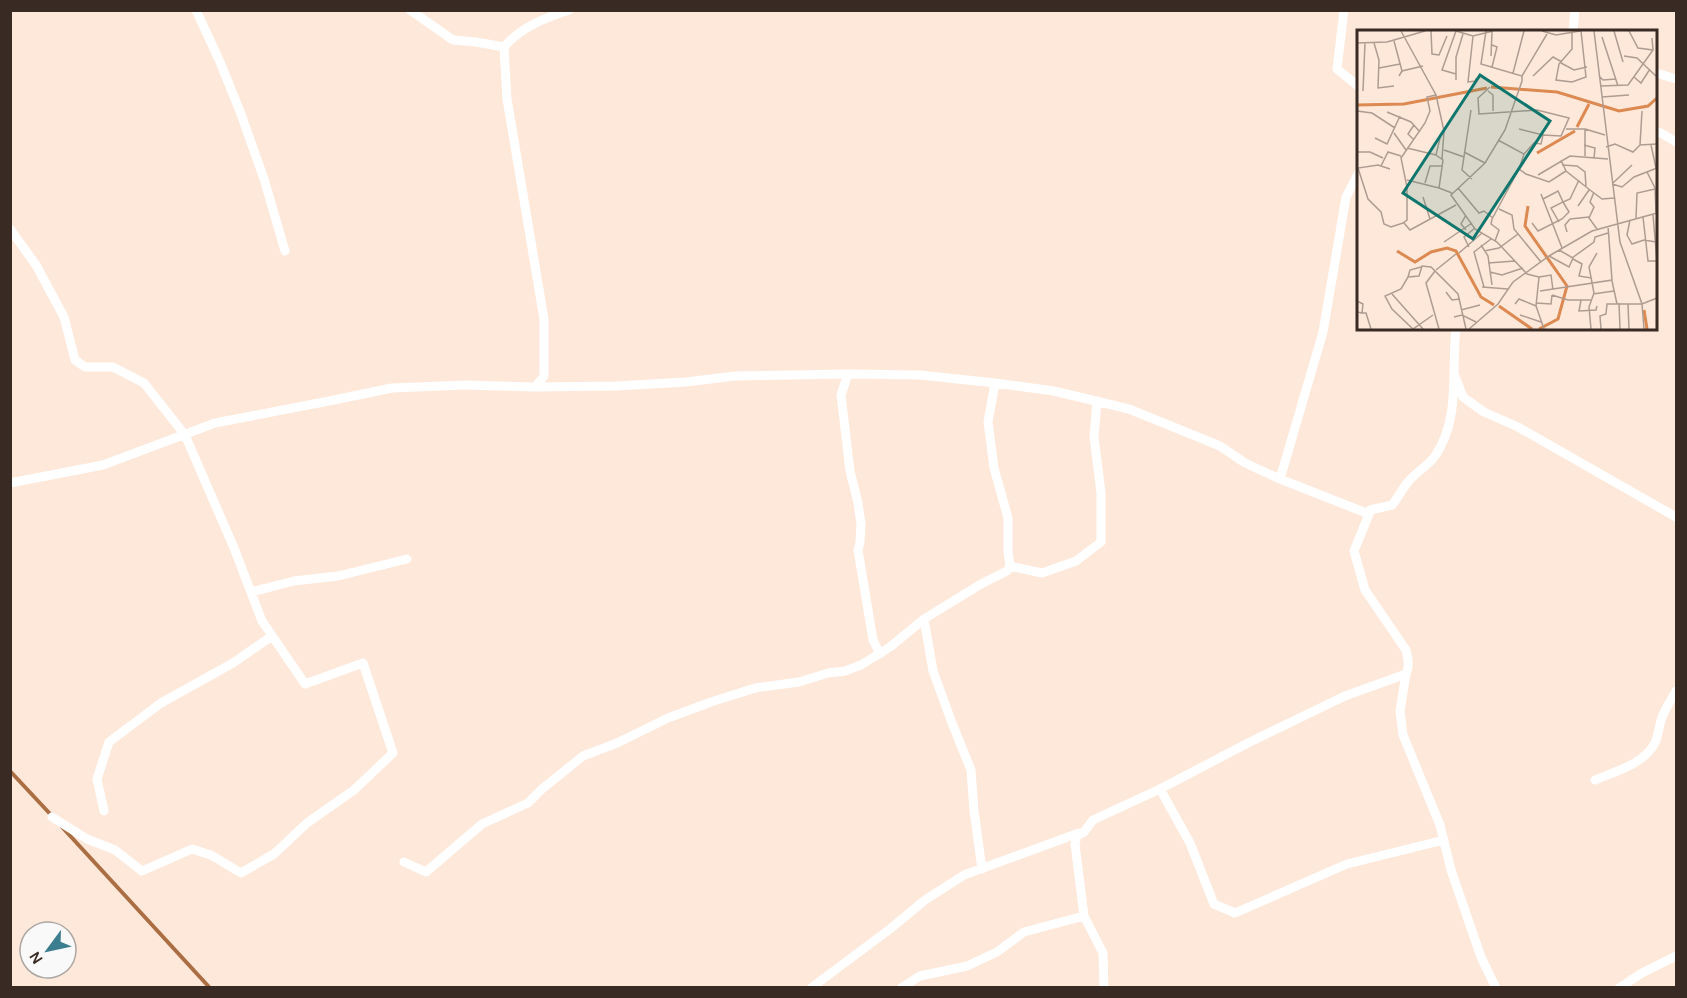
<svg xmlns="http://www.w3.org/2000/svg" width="1687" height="998" viewBox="0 0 1687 998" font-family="Karla,sans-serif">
	<rect width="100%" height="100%" fill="#fde8da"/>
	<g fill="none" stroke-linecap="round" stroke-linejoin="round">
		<path stroke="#ab6e43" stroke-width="4" d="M 10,771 L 53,817
			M 62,827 L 210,988"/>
		<path stroke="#fff" stroke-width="9" d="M 196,10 L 220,62 L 241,114 L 264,179 L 285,251
			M 410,10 L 453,40 L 476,42 L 504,47
			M 1344,10 L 1337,69 L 1358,86
			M 1573,32 L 1575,10
			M 1656,73 L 1676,79
			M 1656,132 L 1661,133 L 1676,142
			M 10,229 L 36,265 L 64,317 L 75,360 L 85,367 L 113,367 L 144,383 L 185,435 L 234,548 L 262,621 L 305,684 L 363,663 L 393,753 L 354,790 L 307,823 L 274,854 L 241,873 L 211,855 L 192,849 L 142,871 L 115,850 L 87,839 L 52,817
			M 848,374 L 841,395 L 850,471 L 858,503 L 861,524 L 860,542 L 858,550 L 873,640 L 880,654
			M 1455,376 L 1463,397 L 1484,412 L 1518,427 L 1676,517
			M 995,383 L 988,422 L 994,468 L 1008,518 L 1008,551 L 1010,566
			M 535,387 L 544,376 L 544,319 L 507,99 L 504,47 C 521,27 545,18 569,10
			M 1280,479 L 1323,332 L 1346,197 L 1358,174
			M 10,483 L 103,465 L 215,423 L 329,401 L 392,388 L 464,385 L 535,387 L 616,386 L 686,382 L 735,376 L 848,374 L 920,375 L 995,383 L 1054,391 L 1129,409 L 1220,446 L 1245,463 L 1280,479 L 1369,514 L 1370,510 L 1392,505 C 1398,498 1402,489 1408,482 C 1416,472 1428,466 1435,456 C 1461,418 1451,371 1456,328
			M 1010,566 L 1042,573 L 1076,561 L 1101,542 L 1101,493 L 1094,437 L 1097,401
			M 251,592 L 294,581 L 338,576 L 407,559
			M 924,619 L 933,671 L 952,723 L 971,770 L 974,811 L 982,869
			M 1406,674 L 1400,711 L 1403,735 L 1440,825 L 1451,870 L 1481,957 L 1496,988
			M 1595,780 C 1616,771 1644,764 1655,743 C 1658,736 1659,728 1661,720 C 1664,710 1671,700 1676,691
			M 1160,789 L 1190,843 L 1214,904 L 1235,913 L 1347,864 L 1444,840
			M 104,811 L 97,779 L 109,742 L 161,703 L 233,663 L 272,636
			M 404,862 L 426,872 L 482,824 L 528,803 L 542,789 L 583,756 L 617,743 L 668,718 L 711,702 L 755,688 L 799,682 L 828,673 L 845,671 L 861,665 L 890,647 L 924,619 L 981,584 L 1007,571 L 1010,566
			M 1084,916 L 1103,953 L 1104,988
			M 811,988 L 890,929 L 925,900 L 964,875 L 1079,833
			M 901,988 L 920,976 L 967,966 L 997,952 L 1024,932 L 1084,916 L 1075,844 L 1077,836 L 1084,832 L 1093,820 L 1160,789 L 1248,743 L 1345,696 L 1406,674 C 1410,666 1408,659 1406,650 L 1365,590 L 1354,551 L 1369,514
			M 1619,988 L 1642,973 L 1676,956"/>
	</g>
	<g transform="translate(1357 30)">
		<rect width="300" height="300" fill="#fde8da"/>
		<path fill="none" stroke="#dc8a51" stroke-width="3" d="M 134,57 L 200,62 L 262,81 L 291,76 L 300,68M 0,75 L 47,74 L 130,58M 220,97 L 232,74M 180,123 L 218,101M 171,176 L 168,196 L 210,256 L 201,289 L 182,299M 40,221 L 58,232 L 74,222 L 90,218 L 99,221 L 124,267 L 137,275M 142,276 L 175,299M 287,280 L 290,299"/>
		<path fill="none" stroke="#af9c91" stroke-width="1.5" d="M 44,1 L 79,65 L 87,101 L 85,129M 74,1 L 75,24 L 82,25 L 90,6M 99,1 L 116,6 L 136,1M 129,1 L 124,34 L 165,46 L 165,51 L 148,100 L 128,133 L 94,165 L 118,199 L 140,212 L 170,244 L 182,247 L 179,276 L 187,299M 185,1 L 199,5 L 223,1M 237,1 L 263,212 L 285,274 L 287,299M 257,1 L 266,32M 272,1 L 281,18 L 296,20M 215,3 L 215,19 L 202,34 L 199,50 L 215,52 L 229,47 L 224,1M 116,6 L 111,52 L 119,51 L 119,48M 245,7 L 261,56M 37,11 L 45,41M 0,13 L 30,12 L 68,1M 17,13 L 22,30 L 21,58 L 37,56M 134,26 L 135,2M 267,26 L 280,28 L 300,47M 204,33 L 217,40 L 230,37M 135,37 L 140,17 L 135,15M 22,38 L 43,34M 156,43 L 167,1M 99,44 L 85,40 L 99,1M 42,46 L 45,41 L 66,36M 165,46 L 190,4M 176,46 L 196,27 L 205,32M 242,46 L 246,50 L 259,49M 277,47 L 284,53 L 293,39M 99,50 L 99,27 L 106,4M 243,56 L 271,55 L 296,20 L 295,8M 133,57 L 121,68 L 122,84 L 180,80 L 212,88 L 204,106 L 186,105M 6,61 L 8,13M 131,61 L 136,65 L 136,81M 245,67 L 272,65M 114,80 L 105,140 L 115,149M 0,81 L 15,83 L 38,98M 285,81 L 283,115 L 300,114M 30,82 L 54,92 L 63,102M 57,95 L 51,104 L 57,110M 162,99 L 186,105 L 184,114 L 177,113 L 167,124M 209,99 L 228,99 L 228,126M 228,99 L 248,105M 37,103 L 49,120M 18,108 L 30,114 L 43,86M 83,108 L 79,125 L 86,130 L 82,158 L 95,163M 141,110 L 167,124 L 162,139 L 169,144 L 192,152 L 209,141M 227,115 L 238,118 L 237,128M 294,115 L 299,138M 249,117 L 258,114 L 276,122 L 283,115M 50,118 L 79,125M 87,120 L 107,127M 0,122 L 13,122 L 26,128M 107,122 L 128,133M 204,130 L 209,141 L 233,160 L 245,169 L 257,168M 205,135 L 220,136 L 228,142 L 229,156M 24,136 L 31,122 L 44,126M 33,139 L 21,135 L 1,138 L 11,169 L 24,182 L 27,194 L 34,197 L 46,193M 290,142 L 298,158 L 299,182M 181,145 L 213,126 L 251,129M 50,150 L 82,158M 68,153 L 73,136 L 85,136M 256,153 L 275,135M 255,154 L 265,157 L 277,147 L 300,138M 101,158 L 122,183 L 127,181 L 136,188M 237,162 L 233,172 L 237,177 L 232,188 L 240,199M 184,164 L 205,218M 66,167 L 73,189M 186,169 L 201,161 L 206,172 L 194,178 L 202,192M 221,176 L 232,160M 142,179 L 155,185 L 157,199 L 184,232M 296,185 L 300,231M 286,187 L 291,231 L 300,231M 279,188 L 280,163 L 298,159M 273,190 L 270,205 L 275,214 L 287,210 L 299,212M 46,193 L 50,190 L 50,157 L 44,128 L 68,93 L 73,81 L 70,67 L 79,65M 47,193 L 53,200 L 99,175M 175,193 L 181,201 L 205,189 L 212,182 L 206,172 L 213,169 L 222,150M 109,200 L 104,194 L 109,185M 210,202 L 208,195 L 213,189 L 232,187M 138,211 L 142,200 L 134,194 L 135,189 L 162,139M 87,212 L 115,193M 124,215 L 131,226 L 135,255M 112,217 L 107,207 L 118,198M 127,221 L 142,218 L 161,204M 102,223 L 125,203M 192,226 L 212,237 L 216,228 L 202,220M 215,228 L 237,212 L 238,207 L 251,203M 216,229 L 225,234 L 222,246 L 234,248M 131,233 L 158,231M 79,240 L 99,224M 78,241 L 69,253 L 82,299M 133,242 L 145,245 L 166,238M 51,247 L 53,240 L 64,237M 182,247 L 194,245 L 196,260M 255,251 L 260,274M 125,257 L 151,259M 127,257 L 117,222 L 134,209M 183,261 L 255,250 L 251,196M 89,262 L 95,270 L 103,269M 35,264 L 66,299M 236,264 L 257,261M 195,265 L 211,270 L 235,270M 224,270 L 222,281 L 239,280 L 240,276M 0,271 L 6,274 L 5,283 L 0,282M 179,273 L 194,274 L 195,265M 262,273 L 263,299M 158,274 L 162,269 L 179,276M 271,274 L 272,299M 104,280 L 123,275M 5,283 L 9,283 L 14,299M 76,285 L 56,299 L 35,279 L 28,266 L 44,259 L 51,247 L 62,246 L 65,236 L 74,237 L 101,264 L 109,299M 163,285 L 184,292M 97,287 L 105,285 L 119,292M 112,299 L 141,274 L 156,252 L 192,226 L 235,201 L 300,183M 234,299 L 232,277 L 237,263 L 232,237 L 240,223M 244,299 L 243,286 L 249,284 L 250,274 L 285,274 L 300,268"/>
		<path fill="#0f766e" fill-opacity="0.15" stroke="#0f766e" stroke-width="3" d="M 123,45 L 193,91 L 116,209 L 46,163 Z"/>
		<rect width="300" height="300" fill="none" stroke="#392b23" stroke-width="3"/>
	</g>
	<rect width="1687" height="998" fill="none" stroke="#392b23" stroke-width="24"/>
	<g transform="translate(48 950) rotate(237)"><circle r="28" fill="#f9f9f9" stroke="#aca7a3" stroke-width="1.5"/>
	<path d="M0-4.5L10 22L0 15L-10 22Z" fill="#3c7d90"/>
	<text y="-9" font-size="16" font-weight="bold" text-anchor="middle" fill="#392b23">N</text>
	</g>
</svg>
